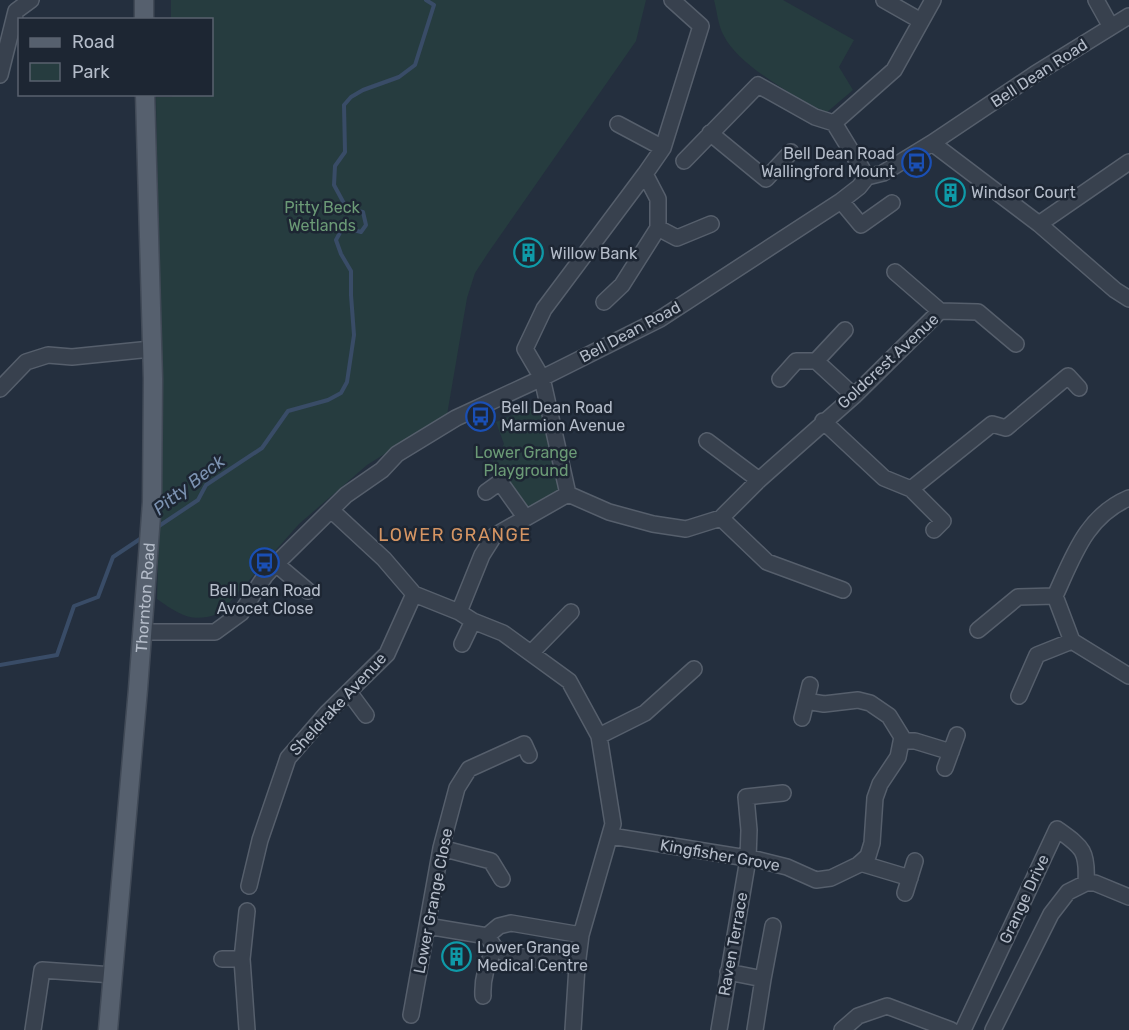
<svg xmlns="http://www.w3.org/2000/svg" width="1129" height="1030" viewBox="0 0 1129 1030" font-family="Rubik,sans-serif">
	<rect width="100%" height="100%" fill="#242f3e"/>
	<path fill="#263c3f" d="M 171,0 L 646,0 L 636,41 L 488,253 L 475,273 L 467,298 L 447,415 L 367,465 L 299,524 L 220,613 C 192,624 180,615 157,599 L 162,423 L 156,97 L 172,97 L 173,94 L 212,94 L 212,20 L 171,19 Z
		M 714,0 L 783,0 L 854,40 L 839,67 L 853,90 L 826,113 C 797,98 738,65 724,36 C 718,26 717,11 714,0 Z
		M 535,406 L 542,409 L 546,418 L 559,488 L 553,495 L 524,509 L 502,475 L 498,477 L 491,465 L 504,444 L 496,422 Z"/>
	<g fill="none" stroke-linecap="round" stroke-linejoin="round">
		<path stroke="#394c67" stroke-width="4" d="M 156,528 L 198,500 L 206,485 L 262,448 L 288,411 L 328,400 L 341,393 L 347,382 L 354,335 L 351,295 L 351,271 L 341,254 L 336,240 L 343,227 L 361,232 L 366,225 L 363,212 L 347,209 L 334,185 L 335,166 L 345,152 L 344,105 L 351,97 L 363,90 L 399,77 L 415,65 L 434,5 L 426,0
			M 0,665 L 57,655 L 74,606 L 98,597 L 113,557 L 143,537"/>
		<defs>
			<path id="minor" d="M 672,0 L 701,26 L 663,148 L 645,174 L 544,309 L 525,349 L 542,378 L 568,494 L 609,512 L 653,524 L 686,529 L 721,518 L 759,480 L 854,396 L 940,311 L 978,312 L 1016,344
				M 884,0 L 921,21
				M 1096,0 L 1111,27
				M 0,75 L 16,11 L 31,0
				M 834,123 L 894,70 L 933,0
				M 834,123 L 867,177
				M 618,124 L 663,148
				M 710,133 L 766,179 L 791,152
				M 932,143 L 1039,224 L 1115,290 L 1129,299
				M 684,161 L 758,85 L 815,117 L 834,123
				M 645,174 L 658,199 L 658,228 L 677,238 L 711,224
				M 841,201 L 861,225 L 892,203
				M 1039,224 L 1129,162
				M 895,272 L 940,311
				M 604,302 L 622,285 L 658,228
				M 816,361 L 845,330
				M 780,379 L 796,361 L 816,361 L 854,396
				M 0,389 L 26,362 L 48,355 L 72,357 L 151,349
				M 823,421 L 884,478 L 911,489 L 943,521 L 934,530
				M 707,441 L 759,480
				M 911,489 L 992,424 L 1006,428 L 1068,376 L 1079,388
				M 486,492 L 500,482 L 525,517
				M 1129,498 C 1086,516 1073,557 1055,596 L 1072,641 L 1129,676
				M 331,510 L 384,559 L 414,594 L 459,612 L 473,621 L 503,633 L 569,681 L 599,736 L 613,824 L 581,935 L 577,966 L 573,1030
				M 721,518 L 767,562 L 843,590
				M 276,564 L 308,591
				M 459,612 L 482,555 L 494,536 L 568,494
				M 978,630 L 1018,597 L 1055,596
				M 142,632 L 215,632 L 241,613 L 265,576 L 276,564 L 346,495 L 382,470 L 397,454 L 456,418 L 542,378 L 660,319 L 841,201 L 859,187 L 867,177 L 883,173 L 932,143 L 1035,74 L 1129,16
				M 462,644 L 473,621
				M 531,653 L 571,612
				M 349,692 L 366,715
				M 1019,696 L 1037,655 L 1072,641
				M 802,718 L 810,685
				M 599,736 L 645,713 L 694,669
				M 902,741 L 915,741 L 951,752
				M 945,768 L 957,735
				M 611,836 L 759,860 L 787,867 L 816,880 L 831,878 L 858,865 L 868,856 L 872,843 L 875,798 L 880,784 L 898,757 L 902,737 L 889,716 L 870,703 L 858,700 L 824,704 L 806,701
				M 441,848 L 491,861 L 502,879
				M 860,863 L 910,878
				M 249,886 L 260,840 L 288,758 L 327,713 L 387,654 L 414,594
				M 905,893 L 915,861
				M 247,911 L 242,959 L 247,1030
				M 427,926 L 487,936 L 495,948 L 506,954 L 577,966
				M 487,936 L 499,926 L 511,923 L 581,935
				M 222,959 L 242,959
				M 728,972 L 763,979 L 755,1030
				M 763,979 L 773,926
				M 483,996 C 482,978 487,964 495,948
				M 411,1015 L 441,848 L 457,788 L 469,769 L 524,744 L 529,755
				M 33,1030 L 42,970 L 113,975
				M 719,1030 L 748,859 L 749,830 L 746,797 L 783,793
				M 842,1030 L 858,1016 L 887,1006 L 951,1030
				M 963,1030 L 1057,829 C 1082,847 1088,850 1086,883
				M 993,1030 L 1051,914 L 1068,892 L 1086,883 L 1095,883 L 1129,897"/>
			<g id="major">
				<path d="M 144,0 L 144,20"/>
				<path id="s1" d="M 108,1030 L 138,689 L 152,502 L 153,379 L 145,94"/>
			</g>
		</defs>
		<use href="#minor" stroke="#565f6c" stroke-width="18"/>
		<use href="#major" stroke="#414a57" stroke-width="21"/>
		<use href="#minor" stroke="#38414e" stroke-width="15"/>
		<use href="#major" stroke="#56606e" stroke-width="18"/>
	</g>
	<defs>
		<symbol id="bus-ring" viewBox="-11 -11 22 22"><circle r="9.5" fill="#1d2633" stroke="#1a4fb4" stroke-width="1.5"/><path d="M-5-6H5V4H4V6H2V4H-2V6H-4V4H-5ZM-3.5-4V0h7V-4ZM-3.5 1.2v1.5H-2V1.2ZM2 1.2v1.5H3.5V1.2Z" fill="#1a4fb4"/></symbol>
		<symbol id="building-ring" viewBox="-11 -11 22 22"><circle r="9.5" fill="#1d2633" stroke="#0f9aa8" stroke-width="1.5"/><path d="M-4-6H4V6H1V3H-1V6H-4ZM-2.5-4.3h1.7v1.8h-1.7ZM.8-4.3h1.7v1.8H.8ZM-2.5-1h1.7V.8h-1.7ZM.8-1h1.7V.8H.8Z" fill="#0f9aa8"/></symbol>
	</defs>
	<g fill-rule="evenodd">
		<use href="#bus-ring" x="900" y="146" width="33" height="33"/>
		<use href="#building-ring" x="934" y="176" width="33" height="33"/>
		<use href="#building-ring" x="512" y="236" width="33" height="33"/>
		<use href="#bus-ring" x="464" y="400" width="33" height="33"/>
		<use href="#bus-ring" x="248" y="546" width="33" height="33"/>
		<use href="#building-ring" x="440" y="940" width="33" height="33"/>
	</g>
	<g text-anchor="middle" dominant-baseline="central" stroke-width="5" stroke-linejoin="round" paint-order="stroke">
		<g font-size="16" fill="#b4bcc9" stroke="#1d2633">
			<text transform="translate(1039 73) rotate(-33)">Bell Dean Road</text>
			<text transform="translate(630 332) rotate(-28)">Bell Dean Road</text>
			<text transform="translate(888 361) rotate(-43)">Goldcrest Avenue</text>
			<text stroke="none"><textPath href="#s1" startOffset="434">Thornton Road</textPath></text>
			<text transform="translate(338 704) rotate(-47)">Sheldrake Avenue</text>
			<text transform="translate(720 855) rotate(10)">Kingfisher Grove</text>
			<text transform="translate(1024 899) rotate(-65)">Grange Drive</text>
			<text transform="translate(433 901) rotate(-79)">Lower Grange Close</text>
			<text transform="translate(733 944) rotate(-80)">Raven Terrace</text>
		</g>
		<g font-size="16" fill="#b4bcc9" stroke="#1d2633" text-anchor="start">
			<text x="895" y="153" text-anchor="end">Bell Dean Road<tspan x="895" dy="18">Wallingford Mount</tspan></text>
			<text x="971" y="192">Windsor Court</text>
			<text x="550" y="253">Willow Bank</text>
			<text x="501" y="407">Bell Dean Road<tspan x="501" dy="18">Marmion Avenue</tspan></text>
			<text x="265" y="590" text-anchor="middle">Bell Dean Road<tspan x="265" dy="18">Avocet Close</tspan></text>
			<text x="477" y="947">Lower Grange<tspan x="477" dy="18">Medical Centre</tspan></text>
		</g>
		<g font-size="16" fill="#6b9a76" stroke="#1d2633">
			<text x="322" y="207">Pitty Beck<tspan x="322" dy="18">Wetlands</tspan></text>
			<text x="526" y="452">Lower Grange<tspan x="526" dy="18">Playground</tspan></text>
		</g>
		<g font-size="18" font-style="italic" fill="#7c92b1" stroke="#1d2633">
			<text transform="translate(189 485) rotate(-38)">Pitty Beck</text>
		</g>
		<g font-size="18" letter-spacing="1.5" fill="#d59563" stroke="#1d2633">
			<text x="455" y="535">LOWER GRANGE</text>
		</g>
	</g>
	<rect x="18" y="18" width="195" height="78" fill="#1d2633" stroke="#59626f" stroke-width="1.5"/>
	<rect x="30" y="38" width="30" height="9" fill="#56606e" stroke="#59626f" stroke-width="1.5"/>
	<text x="72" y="48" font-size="18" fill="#b4bcc9">Road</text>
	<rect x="30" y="63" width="30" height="18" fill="#263c3f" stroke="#59626f" stroke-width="1.5"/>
	<text x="72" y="78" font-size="18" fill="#b4bcc9">Park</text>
</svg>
